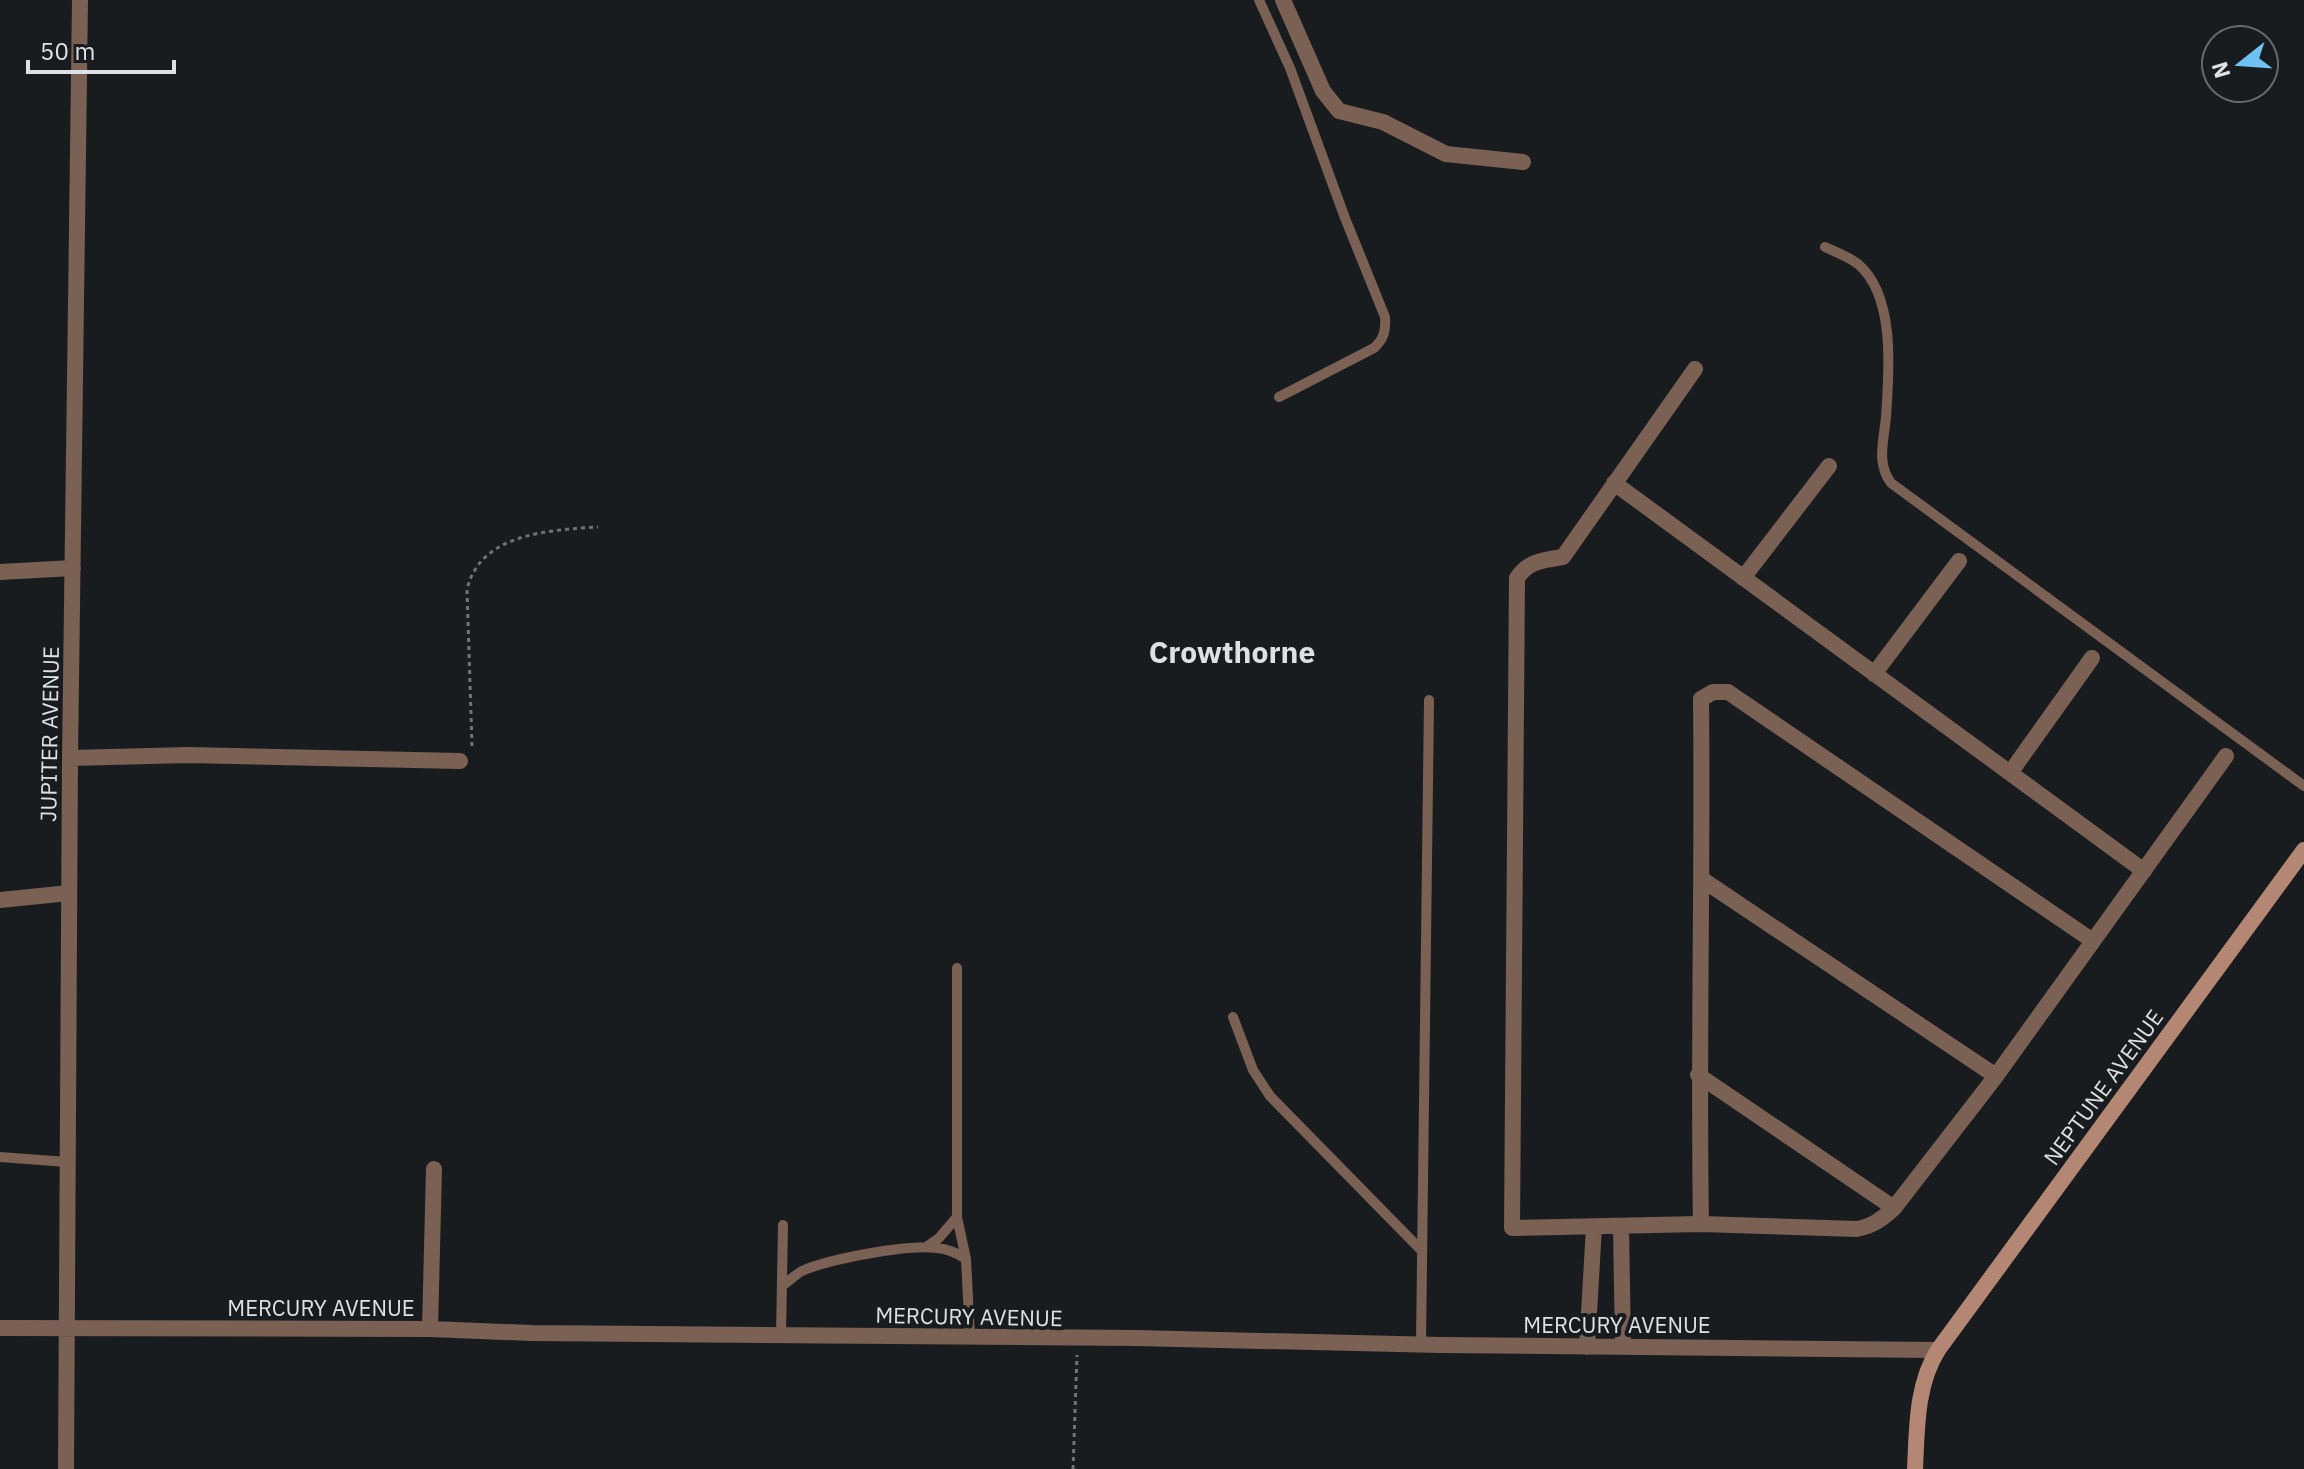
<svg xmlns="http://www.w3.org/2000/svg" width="2304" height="1469" viewBox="0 0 2304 1469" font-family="'IBM Plex Sans',sans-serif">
	<rect width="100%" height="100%" fill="#191c1f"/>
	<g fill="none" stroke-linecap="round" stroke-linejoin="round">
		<path stroke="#707375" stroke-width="3" stroke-dasharray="4 4" stroke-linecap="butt" d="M 472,746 L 467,590 C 479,533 551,530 598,527
			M 1073,1469 L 1077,1355"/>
		<path stroke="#7b6054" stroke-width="10" d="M 1259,0 L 1290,68 L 1345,218 L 1385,317 C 1386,330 1384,339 1374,348 L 1279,397
			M 1825,247 C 1836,252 1849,257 1858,264 C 1896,296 1889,373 1886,417 C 1884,440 1876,463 1891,483 L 2304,786
			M 957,968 L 957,1217 L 966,1259 L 970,1337
			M 1233,1017 L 1253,1070 L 1270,1096 L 1422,1251
			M 0,1157 L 67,1162
			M 926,1247 L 939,1238 L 957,1217
			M 782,1286 C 789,1281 795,1275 802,1271 C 829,1259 908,1244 937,1248 C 948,1249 957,1253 966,1259
			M 1589,1324 L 1622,1323
			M 781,1336 L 783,1225
			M 1421,1344 L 1429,700"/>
		<path stroke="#7b6054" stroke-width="16" d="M 1283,0 L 1323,91 L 1339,111 L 1383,122 L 1446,154 L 1523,162
			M 1695,369 L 1563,557 C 1544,560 1528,561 1517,578 L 1512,1228 L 1701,1224 L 1857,1229 C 1873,1226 1882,1219 1894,1208 L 1996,1076 L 2226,756
			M 1614,483 L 2144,871
			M 0,572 L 73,568
			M 1743,578 L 1829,466
			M 1874,674 L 1959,561
			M 70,758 L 189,755 L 460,761
			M 2010,773 L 2092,658
			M 1703,880 L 1996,1076
			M 0,900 L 69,893
			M 1698,1075 L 1894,1208
			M 1701,1224 C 1698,1049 1703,874 1701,699 L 1713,692 L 1728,692 L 2093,941
			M 1621,1226 L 1623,1347
			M 0,1328 L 430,1329 L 532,1333 L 1136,1338 L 1440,1345 L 1938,1350
			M 430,1329 L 434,1169
			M 1587,1347 L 1594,1227
			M 66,1469 L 70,758 L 80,0"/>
		<path stroke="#b38773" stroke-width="16" d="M 1915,1469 C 1917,1429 1916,1385 1938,1350 L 2304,850"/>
	</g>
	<g text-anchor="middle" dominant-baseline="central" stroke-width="8" stroke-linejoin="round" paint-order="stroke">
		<g font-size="22" fill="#dee1e3" stroke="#191c1f">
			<text transform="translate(49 734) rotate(-89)">JUPITER AVENUE</text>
			<text transform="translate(2103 1087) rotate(-54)">NEPTUNE AVENUE</text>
			<text x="321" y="1307">MERCURY AVENUE</text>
			<text transform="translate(969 1316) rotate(1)">MERCURY AVENUE</text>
			<text x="1617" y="1324">MERCURY AVENUE</text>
		</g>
		<g font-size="30" font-weight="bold" fill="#dee1e3" stroke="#191c1f">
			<text x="1232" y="651">Crowthorne</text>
		</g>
	</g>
	<g transform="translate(2240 64) rotate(253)"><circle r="38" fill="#191c1f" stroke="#686b6d" stroke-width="2"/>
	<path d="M0-6L14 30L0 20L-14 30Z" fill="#6ec2f3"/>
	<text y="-12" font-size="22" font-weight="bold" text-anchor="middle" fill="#dee1e3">N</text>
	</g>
	<path d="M28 60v12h146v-12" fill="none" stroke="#dee1e3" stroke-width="4"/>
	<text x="40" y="60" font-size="24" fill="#dee1e3" stroke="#191c1f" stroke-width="6" paint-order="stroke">50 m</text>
</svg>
